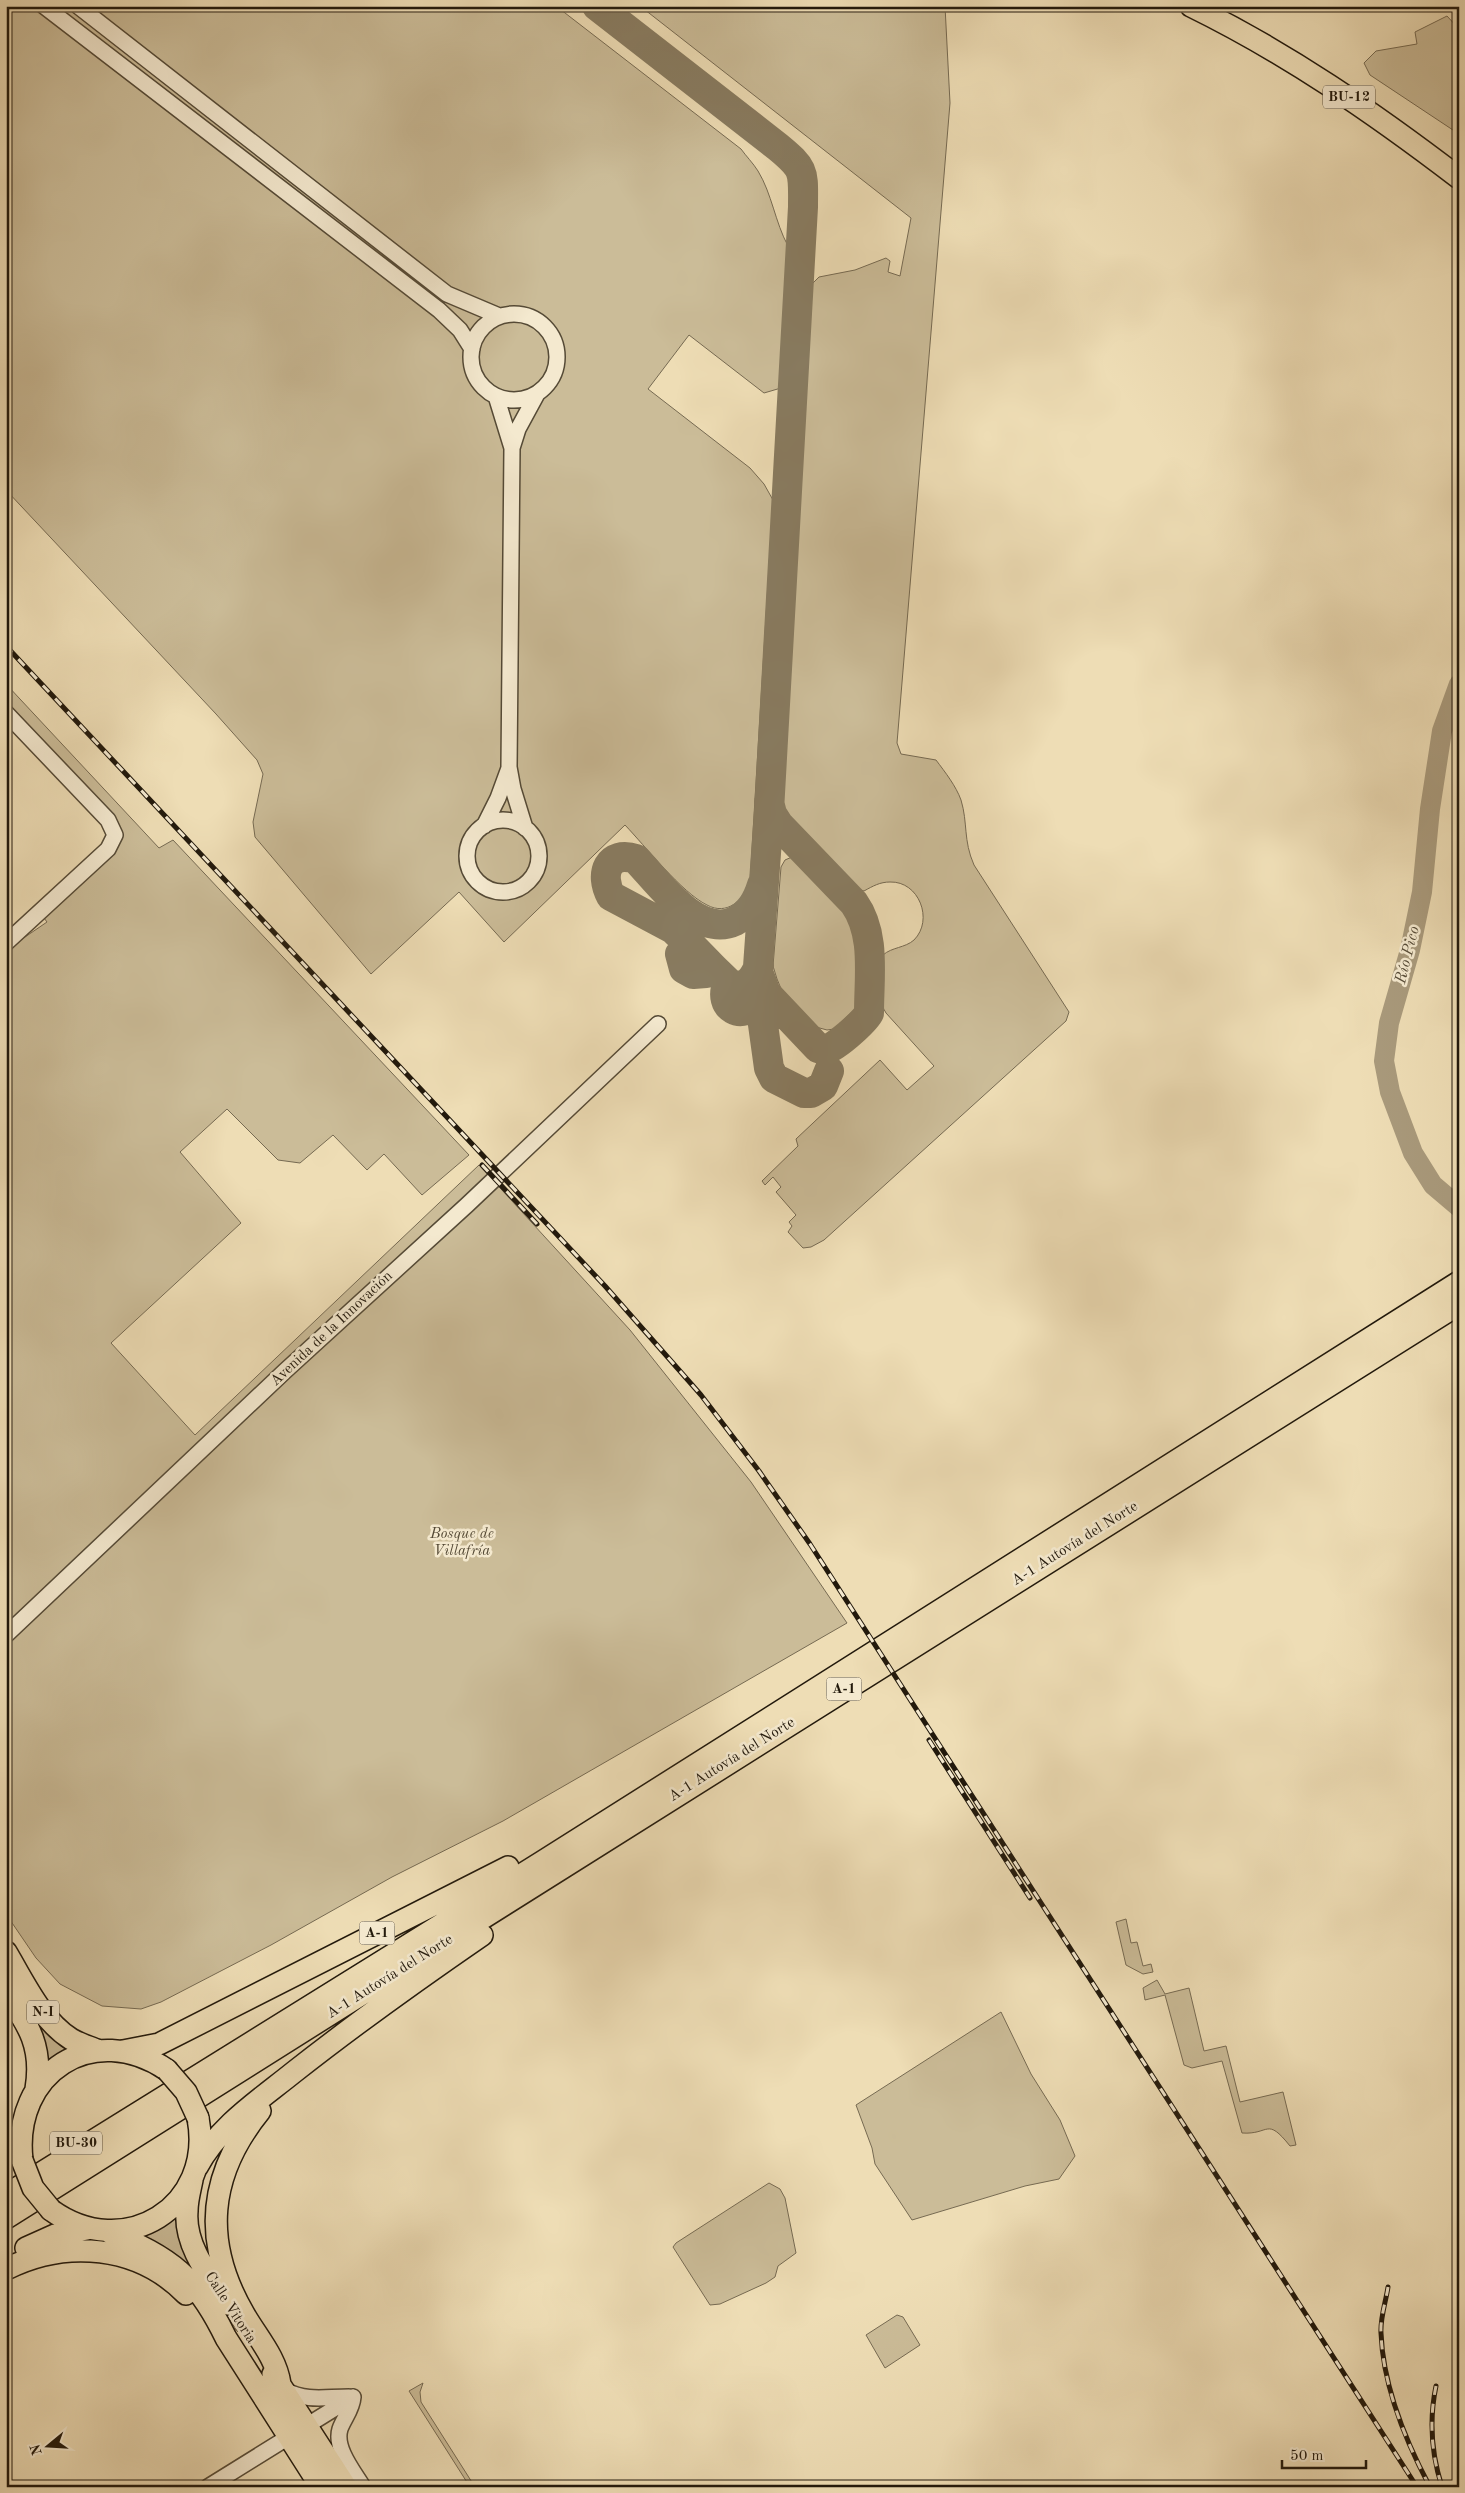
<svg xmlns="http://www.w3.org/2000/svg" width="1465" height="2493" viewBox="0 0 1465 2493" font-family="'Old Standard TT',serif">
	<rect width="100%" height="100%" fill="#eeddb5"/>
	<filter id="stains"><feTurbulence type="fractalNoise" baseFrequency=".004" numOctaves="4"/><feColorMatrix values="0 0 0 0 .2 0 0 0 0 .09 0 0 0 0 .02 0 0 0 .5 -.17"/></filter>
	<radialGradient id="worn" r=".72"><stop offset=".6" stop-color="#630" stop-opacity="0"/><stop offset="1" stop-color="#630" stop-opacity=".3"/></radialGradient>
	<path fill="#cbbc98" stroke="#766a52" d="M 6,6 L 556,6 L 741,149 C 746,156 753,163 758,171 C 772,194 775,222 788,246 L 781,388 L 764,393 L 689,335 L 648,389 L 750,468 L 764,484 L 773,500 L 750,882 C 744,900 727,916 707,905 C 682,893 645,846 625,825 L 504,942 L 459,892 L 371,974 L 255,837 L 253,822 L 263,774 L 257,760 L 216,714 L 6,490 Z
		M 640,6 L 945,6 L 950,103 L 897,743 L 901,754 L 936,760 C 945,772 956,786 961,800 C 968,823 963,840 974,865 L 1069,1012 L 1066,1021 L 824,1240 L 811,1247 L 803,1248 L 788,1232 L 792,1226 L 789,1222 L 796,1215 L 776,1192 L 781,1187 L 773,1177 L 765,1185 L 762,1181 L 798,1146 L 796,1139 L 880,1060 L 907,1090 L 934,1066 L 886,1013 C 875,995 879,975 883,955 C 892,947 905,948 914,940 C 934,920 919,881 890,882 C 880,882 873,886 864,891 L 855,888 L 786,815 L 782,801 L 812,284 L 819,277 L 855,270 L 886,258 L 890,261 L 888,272 L 900,276 L 911,218 Z
		M 1447,16 L 1459,29 L 1459,134 L 1370,75 L 1364,63 L 1376,51 L 1417,44 L 1415,32 Z
		M 6,684 L 159,848 L 173,840 L 469,1155 L 422,1195 L 384,1154 L 367,1170 L 333,1135 L 300,1163 L 278,1160 L 227,1109 L 180,1152 L 241,1223 L 111,1343 L 195,1435 L 479,1165 L 630,1330 L 751,1482 L 847,1623 L 503,1821 L 392,1877 L 271,1945 L 161,2002 L 141,2009 L 102,2006 L 60,1984 L 36,1958 L 6,1914 L 6,950 L 47,922 L 44,918 L 118,847 L 121,837 L 113,817 L 6,705 Z
		M 792,857 L 799,859 L 849,913 L 859,935 L 860,993 L 858,1006 L 834,1029 L 827,1030 L 816,1027 L 782,991 L 777,979 L 773,966 L 781,867 L 785,860 Z
		M 1126,1919 L 1131,1943 L 1137,1942 L 1143,1966 L 1151,1964 L 1153,1972 L 1143,1974 L 1126,1965 L 1116,1922 Z
		M 6,1965 L 72,2049 L 49,2062 L 43,2034 L 6,1978 Z
		M 1157,1980 L 1165,1994 L 1189,1988 L 1204,2051 L 1226,2046 L 1240,2102 L 1283,2092 L 1296,2145 L 1290,2146 C 1266,2116 1270,2135 1242,2133 L 1222,2061 L 1192,2068 L 1184,2065 L 1165,1995 L 1145,2000 L 1143,1988 Z
		M 1001,2012 L 1031,2074 L 1060,2120 L 1075,2156 L 1059,2179 L 1025,2186 L 912,2220 L 875,2164 L 872,2148 L 856,2105 Z
		M 769,2183 L 780,2189 L 785,2198 L 796,2253 L 778,2266 L 775,2277 L 766,2283 L 720,2304 L 710,2305 L 673,2247 L 676,2243 Z
		M 177,2214 L 197,2273 L 238,2332 L 140,2237 L 167,2225 Z
		M 897,2315 L 903,2317 L 920,2345 L 885,2368 L 866,2335 Z
		M 423,2383 L 420,2392 L 421,2402 L 475,2487 L 470,2487 L 409,2391 Z"/>
	<g fill="none" stroke-linecap="round" stroke-linejoin="round">
		<path stroke="#a99a7c" stroke-width="20" d="M 1459,684 L 1442,731 L 1430,809 L 1422,892 L 1410,950 L 1389,1023 L 1384,1061 L 1390,1092 L 1413,1153 L 1433,1185 L 1459,1207"/>
		<path stroke="#887b60" stroke-width="30" d="M 597,6 L 778,147 C 806,170 803,172 803,207 L 769,811 L 757,981 L 769,1068 L 774,1078 L 804,1093 L 811,1093 L 823,1086 L 829,1071
			M 759,966 C 752,981 746,989 730,984 L 673,929 L 611,896 C 599,874 608,850 636,859 C 659,883 698,939 735,921 C 750,913 757,901 762,885
			M 706,973 L 693,974 L 684,969 L 680,954 L 689,943 L 728,983 C 716,1008 745,1022 755,1001 C 757,995 757,987 757,981
			M 760,977 L 766,993 L 818,1048 L 824,1050 C 833,1050 864,1022 869,1013 C 869,975 876,934 854,903 L 779,825 L 772,814 L 769,802"/>
		<defs>
			<path id="minor" d="M 44,6 L 439,310 L 460,330 L 472,349
				M 78,6 L 447,294 L 499,316
				M471 357a43 43 0 1 1 86 0a43 43 0 1 1-86 0Z
				M 496,396 L 512,448
				M 6,713 L 108,820 L 115,835 L 108,849 L 6,943
				M467 856a36 36 0 1 1 72 0a36 36 0 1 1-72 0Z
				M 484,826 L 498,798 L 509,768
				M 525,828 L 513,789 L 509,767 L 512,448 L 518,429 L 537,394
				M 6,1635 L 285,1371 L 467,1205 L 658,1024
				M 284,2390 C 309,2402 323,2397 349,2397
				M 353,2397 C 352,2410 344,2418 340,2429 C 334,2448 354,2472 363,2487
				M 208,2487 L 353,2397"/>
			<path id="highway" d="M 1191,6 C 1287,53 1374,113 1459,178
				M 6,1952 C 24,1982 41,2020 71,2039 C 79,2044 90,2047 99,2051
				M 6,1992 C 29,2026 43,2047 36,2089
				M 123,2051 L 159,2044 L 508,1867
				M 260,2111 C 208,2175 202,2242 244,2314 C 257,2337 276,2357 280,2384
				M 22,2160 C 12,2072 93,2020 167,2070
				M 197,2167 C 219,2126 258,2101 294,2072 C 355,2024 418,1979 482,1935
				M 192,2180 C 190,2190 187,2200 187,2211 C 184,2246 210,2277 228,2304
				M 6,2195 L 542,1862 L 1459,1282
				M 51,2210 C 124,2263 215,2207 198,2118
				M 6,2218 L 1459,1304
				M 109,2232 C 171,2258 196,2276 226,2338 L 321,2487
				M 26,2248 L 55,2235 L 87,2229
				M 6,2269 C 66,2239 138,2245 186,2294
				M 273,2374 L 346,2487"/>
		</defs>
		<use href="#minor" stroke="#554a36" stroke-width="18"/>
		<use href="#highway" stroke="#22190c" stroke-width="24"/>
		<use href="#minor" stroke="#f4e9cf" stroke-width="15"/>
		<use href="#highway" stroke="#eeddb5" stroke-width="21"/>
		<defs>
			<path id="rail" d="M 6,646 L 605,1286 L 701,1395 L 759,1471 L 810,1544 L 1417,2487
				M 482,1165 L 537,1224
				M 929,1740 L 1030,1898
				M 1388,2287 C 1386,2301 1380,2318 1381,2333 C 1383,2386 1405,2440 1430,2487
				M 1436,2386 C 1429,2420 1431,2453 1442,2487"/>
		</defs>
		<use href="#rail" stroke="#22190c" stroke-width="5"/>
		<use href="#rail" stroke="#f4e9cf" stroke-width="3" stroke-dasharray="9" stroke-linecap="butt"/>
		<defs>
			<path id="highway-bridge" d="M 167,2070 L 186,2092 L 198,2118
				M 22,2160 L 33,2188 L 51,2210"/>
		</defs>
		<use href="#highway-bridge" stroke="#22190c" stroke-width="24" stroke-linecap="butt"/>
		<use href="#highway-bridge" stroke="#eeddb5" stroke-width="21"/>
	</g>
	<g text-anchor="middle" dominant-baseline="central" stroke-width="5" stroke-linejoin="round" paint-order="stroke">
		<g fill="#f4e9cf" stroke="#615746" stroke-width="1">
			<rect x="1323" y="85.5" width="52" height="23" rx="4"/>
			<rect x="826.5" y="1677.5" width="35" height="23" rx="4"/>
			<rect x="359.5" y="1921.5" width="35" height="23" rx="4"/>
			<rect x="27" y="2000.5" width="32" height="23" rx="4"/>
			<rect x="50" y="2131.5" width="52" height="23" rx="4"/>
		</g>
		<g font-size="14" font-weight="bold" fill="#22190c">
			<text x="1349" y="97">BU-12</text>
			<text x="844" y="1689">A-1</text>
			<text x="377" y="1933">A-1</text>
			<text x="43" y="2012">N-I</text>
			<text x="76" y="2143">BU-30</text>
		</g>
		<g font-size="15" fill="#22190c" stroke="#f4e9cf">
			<text transform="translate(332 1329) rotate(-43)">Avenida de la Innovación</text>
			<text transform="translate(1075 1544) rotate(-32)">A-1 Autovía del Norte</text>
			<text transform="translate(732 1760) rotate(-32)">A-1 Autovía del Norte</text>
			<text transform="translate(390 1977) rotate(-32)">A-1 Autovía del Norte</text>
			<text transform="translate(230 2308) rotate(57)">Calle Vitoria</text>
		</g>
		<g font-size="15" font-style="italic" fill="#554a36" stroke="#f4e9cf">
			<text x="462" y="1534">Bosque de<tspan x="462" dy="17">Villafría</tspan></text>
		</g>
		<g font-size="16" font-style="italic" fill="#584d39" stroke="#f4e9cf">
			<text transform="translate(1408 955) rotate(-76)">Río Pico</text>
		</g>
	</g>
	<rect width="1465" height="2493" fill="none" stroke="#eeddb5" stroke-width="25"/>
	<rect x="8" y="8" width="1450" height="2478" fill="none" stroke="#22190c" stroke-width="2.5"/>
	<rect x="12" y="12" width="1440" height="2468" fill="none" stroke="#22190c"/>
	<g transform="translate(48 2446) rotate(252)" stroke="#f4e9cf" stroke-width="4" paint-order="stroke">
	<path d="M0-4L9 19L0 12L-9 19Z" fill="#22190c"/>
	<text y="-8" font-size="14" font-weight="bold" text-anchor="middle" fill="#22190c">N</text>
	</g>
	<path d="M1282 2460v8h84v-8" fill="none" stroke="#22190c" stroke-width="2.5"/>
	<text x="1290" y="2460" font-size="15" fill="#22190c" stroke="#f4e9cf" stroke-width="4" paint-order="stroke">50 m</text>
	<rect width="100%" height="100%" filter="url(#stains)"/>
	<rect width="100%" height="100%" fill="url(#worn)"/>
</svg>
